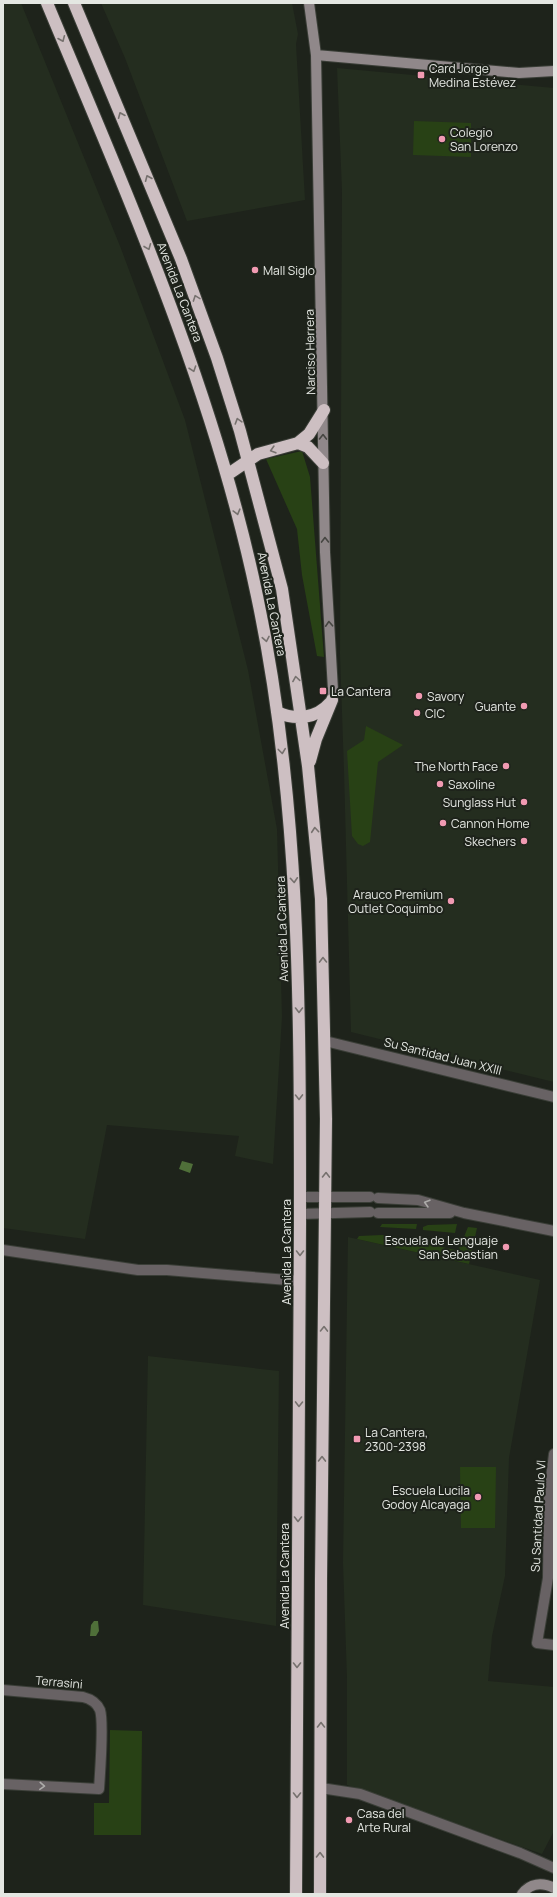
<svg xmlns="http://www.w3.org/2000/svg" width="557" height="1897" viewBox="0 0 557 1897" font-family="Manrope,sans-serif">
	<rect width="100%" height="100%" fill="#1e231b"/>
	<path fill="#242d1f" d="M 3,3 L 21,3 L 120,246 L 185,420 L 248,670 L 277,829 L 282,1017 L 273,1164 L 235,1156 L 239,1136 L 107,1125 L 85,1239 L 3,1228 Z
		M 101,3 L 292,3 L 298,34 L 296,44 L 305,200 L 187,221 L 125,58 Z
		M 337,68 L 554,88 L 554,1082 L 351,1032 L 344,771 L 340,654 L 342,191 Z
		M 348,1237 L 540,1280 L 509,1458 L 505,1576 L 492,1636 L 488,1681 L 554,1687 L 554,1831 L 542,1854 L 347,1785 L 347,1678 L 343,1563 Z
		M 148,1356 L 279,1371 L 276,1626 L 143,1605 Z"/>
	<path fill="#284115" d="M 414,121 L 471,123 L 471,157 L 413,155 Z
		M 302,451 L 310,477 L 324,657 L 317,656 L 302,575 L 297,529 L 266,459 Z
		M 366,726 L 403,745 L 378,762 L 370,842 L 363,846 L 358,844 L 352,836 L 347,751 L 364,740 Z
		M 382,1224 L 417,1224 L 416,1229 L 380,1227 Z
		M 457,1224 L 455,1233 L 423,1230 L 423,1227 L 428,1225 Z
		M 468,1227 L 477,1228 L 469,1264 L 357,1239 L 359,1236 L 382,1235 L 393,1236 L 455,1250 L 460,1247 Z
		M 460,1467 L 496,1467 L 495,1528 L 461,1528 Z
		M 110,1730 L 142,1731 L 141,1835 L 94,1835 L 94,1803 L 109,1803 Z"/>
	<path fill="#4f6f39" d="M 182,1161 L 193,1164 L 190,1173 L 179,1169 Z
		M 94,1621 L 98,1621 L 99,1631 L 96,1636 L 90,1636 L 91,1625 Z"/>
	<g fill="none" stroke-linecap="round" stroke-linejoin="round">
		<defs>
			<path id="street" d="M 325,1041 L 554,1097
				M 300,1197 L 370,1197
				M 378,1198 L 418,1200 L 464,1213 L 554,1231
				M 378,1213 L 450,1213
				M 300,1214 L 370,1212
				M 3,1250 L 138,1270 L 167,1270 L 300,1281
				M 554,1454 L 549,1495 L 548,1578 L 537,1643 L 554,1645
				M 3,1690 L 83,1697 C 91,1699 97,1703 100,1710 C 104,1722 100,1773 99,1789 L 3,1784
				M 321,1788 L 360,1794 L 520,1853 L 554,1868"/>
			<path id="secondary" d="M 309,3 L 316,55 L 325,552 L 333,690 L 332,700
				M 316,55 L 519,73 L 554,71
				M 522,1894 C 530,1883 542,1882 554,1888"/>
			<path id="highway" d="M 47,3 C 128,197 214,390 257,596 C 301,803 300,1014 300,1224 C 299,1448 297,1671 296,1894
				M 74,3 L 181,259 L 217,358 L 240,431 L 282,589 L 308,766 L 321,899 L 326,1119 L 321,1579 L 320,1894
				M 298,443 L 308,447 L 323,463
				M 227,475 L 258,454 L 298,443 L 309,434 L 324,410
				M 277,712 C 296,721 317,718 330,703
				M 310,761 L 316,739 L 332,700"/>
		</defs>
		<use href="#street" stroke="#3a3e37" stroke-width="12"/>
		<use href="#secondary" stroke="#3a3e37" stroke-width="12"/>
		<use href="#highway" stroke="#3a3e37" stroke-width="14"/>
		<use href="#street" stroke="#686264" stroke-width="10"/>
		<use href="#secondary" stroke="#90888a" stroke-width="10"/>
		<use href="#highway" stroke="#cdbfc2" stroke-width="12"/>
	</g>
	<defs><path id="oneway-chevron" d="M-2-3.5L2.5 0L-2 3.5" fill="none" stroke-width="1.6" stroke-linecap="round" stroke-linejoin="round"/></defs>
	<g stroke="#76716e">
		<use href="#oneway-chevron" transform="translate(62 39) rotate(67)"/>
		<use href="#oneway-chevron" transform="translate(121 115) rotate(-113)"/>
		<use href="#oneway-chevron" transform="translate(148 178) rotate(-113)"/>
		<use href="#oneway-chevron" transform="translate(148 247) rotate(68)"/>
		<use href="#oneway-chevron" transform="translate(196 298) rotate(-110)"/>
		<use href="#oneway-chevron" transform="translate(193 369) rotate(71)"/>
		<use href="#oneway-chevron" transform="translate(238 421) rotate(-107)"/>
		<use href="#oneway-chevron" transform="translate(273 450) rotate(164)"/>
		<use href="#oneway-chevron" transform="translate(237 512) rotate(75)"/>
		<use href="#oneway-chevron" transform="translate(266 639) rotate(79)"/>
		<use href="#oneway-chevron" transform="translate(296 679) rotate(-99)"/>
		<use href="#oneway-chevron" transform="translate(282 751) rotate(83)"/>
		<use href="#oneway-chevron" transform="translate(315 830) rotate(-95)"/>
		<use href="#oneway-chevron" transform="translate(294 880) rotate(86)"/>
		<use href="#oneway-chevron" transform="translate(323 960) rotate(-91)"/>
		<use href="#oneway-chevron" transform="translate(299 1010) rotate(90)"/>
		<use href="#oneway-chevron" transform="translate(299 1097) rotate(89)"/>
		<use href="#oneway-chevron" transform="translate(326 1175) rotate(-89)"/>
		<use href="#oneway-chevron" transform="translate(300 1253) rotate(90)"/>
		<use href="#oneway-chevron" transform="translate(324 1329) rotate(-89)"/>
		<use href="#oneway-chevron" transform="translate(299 1404) rotate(91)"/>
		<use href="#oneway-chevron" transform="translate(322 1459) rotate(-89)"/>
		<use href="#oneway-chevron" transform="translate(298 1519) rotate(90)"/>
		<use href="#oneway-chevron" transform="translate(297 1665) rotate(90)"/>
		<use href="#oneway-chevron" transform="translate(321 1725) rotate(-90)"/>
		<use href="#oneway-chevron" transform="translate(297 1795) rotate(90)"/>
		<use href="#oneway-chevron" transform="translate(320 1855) rotate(-89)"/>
	</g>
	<g stroke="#464642">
		<use href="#oneway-chevron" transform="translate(323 437) rotate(-89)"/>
		<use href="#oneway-chevron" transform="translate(325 540) rotate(-91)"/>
		<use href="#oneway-chevron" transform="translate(329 624) rotate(-93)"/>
	</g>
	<g stroke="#acaba9">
		<use href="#oneway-chevron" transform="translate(427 1203) rotate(-164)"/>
		<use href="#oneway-chevron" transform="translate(42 1786) rotate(3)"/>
	</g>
	<g fill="#f19ab2" stroke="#1e231b" stroke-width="1.5">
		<rect x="417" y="71" width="8" height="8" rx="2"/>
		<circle cx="442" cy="139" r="4"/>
		<circle cx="255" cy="270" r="4"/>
		<rect x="319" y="687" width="8" height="8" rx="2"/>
		<circle cx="419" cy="696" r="4"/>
		<circle cx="524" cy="706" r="4"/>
		<circle cx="417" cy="713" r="4"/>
		<circle cx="506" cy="766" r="4"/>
		<circle cx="440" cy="784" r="4"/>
		<circle cx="524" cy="802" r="4"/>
		<circle cx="443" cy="823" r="4"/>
		<circle cx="524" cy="841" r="4"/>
		<circle cx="451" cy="901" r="4"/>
		<circle cx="506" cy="1247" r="4"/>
		<rect x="353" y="1435" width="8" height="8" rx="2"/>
		<circle cx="478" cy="1497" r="4"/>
		<circle cx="349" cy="1820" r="4"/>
	</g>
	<g text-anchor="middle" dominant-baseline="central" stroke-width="4" stroke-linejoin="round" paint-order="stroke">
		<g font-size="12" fill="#e4e7e2" stroke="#1e231b" text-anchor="start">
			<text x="429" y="68">Card Jorge<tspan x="429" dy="14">Medina Estévez</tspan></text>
			<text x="450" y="132">Colegio<tspan x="450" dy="14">San Lorenzo</tspan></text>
			<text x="263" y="270">Mall Siglo</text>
			<text x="331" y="691">La Cantera</text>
			<text x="427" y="696">Savory</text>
			<text x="516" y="706" text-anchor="end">Guante</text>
			<text x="425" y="713">CIC</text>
			<text x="498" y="766" text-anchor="end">The North Face</text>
			<text x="448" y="784">Saxoline</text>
			<text x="516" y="802" text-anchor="end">Sunglass Hut</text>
			<text x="451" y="823">Cannon Home</text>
			<text x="516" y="841" text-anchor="end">Skechers</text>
			<text x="443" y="894" text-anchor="end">Arauco Premium<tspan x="443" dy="14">Outlet Coquimbo</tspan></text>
			<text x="498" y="1240" text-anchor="end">Escuela de Lenguaje<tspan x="498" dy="14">San Sebastian</tspan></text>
			<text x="365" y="1432">La Cantera,<tspan x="365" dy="14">2300-2398</tspan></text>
			<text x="470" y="1490" text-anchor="end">Escuela Lucila<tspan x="470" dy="14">Godoy Alcayaga</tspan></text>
			<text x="357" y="1813">Casa del<tspan x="357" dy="14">Arte Rural</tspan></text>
		</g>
		<g font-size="12" fill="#e4e7e2" stroke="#1e231b">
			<text transform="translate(180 292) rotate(69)">Avenida La Cantera</text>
			<text transform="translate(310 352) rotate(-91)">Narciso Herrera</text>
			<text transform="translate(272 604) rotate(79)">Avenida La Cantera</text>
			<text transform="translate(282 929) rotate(-92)">Avenida La Cantera</text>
			<text transform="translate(443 1056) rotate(14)">Su Santidad Juan XXIII</text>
			<text transform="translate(286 1252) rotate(-90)">Avenida La Cantera</text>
			<text transform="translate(538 1516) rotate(-87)">Su Santidad Paulo VI</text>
			<text transform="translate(284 1576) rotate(-90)">Avenida La Cantera</text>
			<text transform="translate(59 1682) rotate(5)">Terrasini</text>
		</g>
	</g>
	<rect width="557" height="1897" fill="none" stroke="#e4e7e2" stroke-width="8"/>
</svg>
